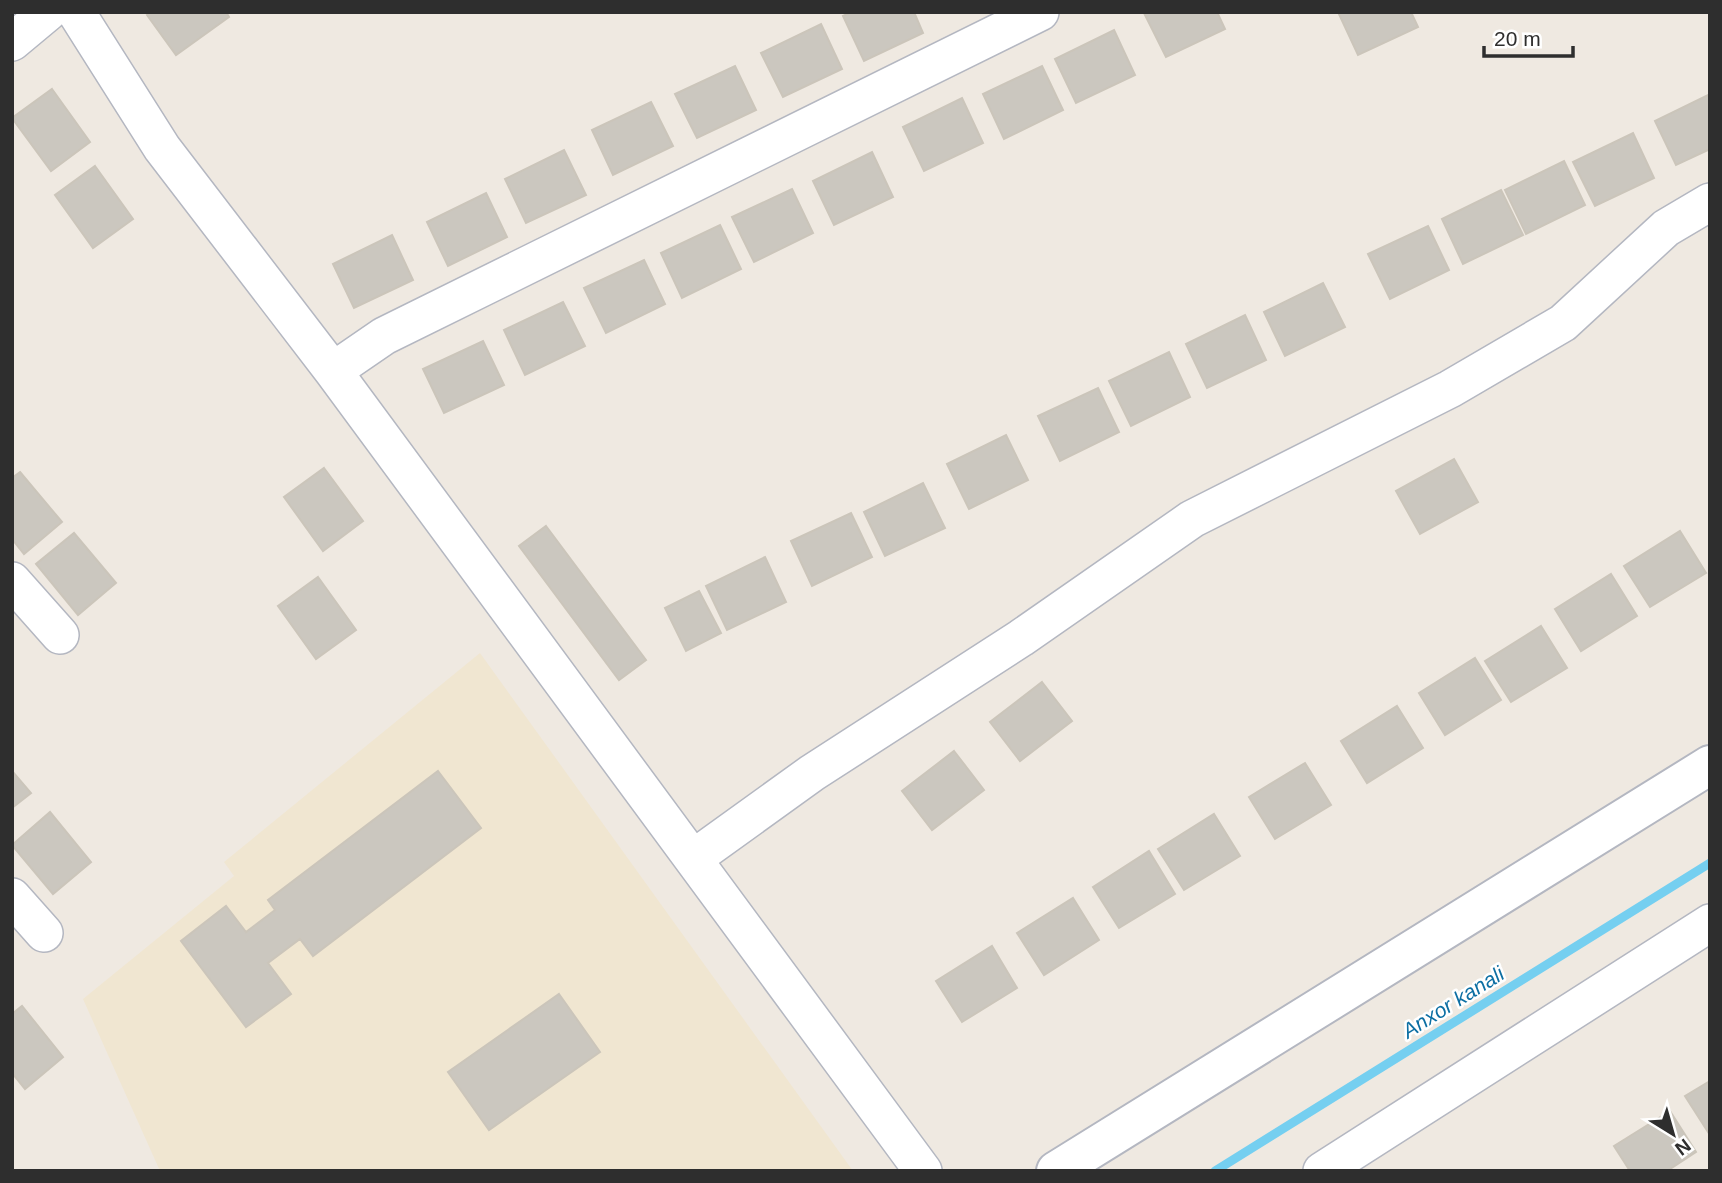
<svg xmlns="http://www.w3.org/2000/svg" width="1722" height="1183" viewBox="0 0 1722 1183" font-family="Helvetica,sans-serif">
	<rect width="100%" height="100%" fill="#efe9e1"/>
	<path fill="#f0e6d1" d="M 480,653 L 853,1171 L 160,1171 L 83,999 L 234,876 L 224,862 Z"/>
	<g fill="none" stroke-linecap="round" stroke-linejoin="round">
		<path stroke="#75cff0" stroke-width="9" d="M 1215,1171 L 1710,863"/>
	</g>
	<path fill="#cbc7bf" stroke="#cbc5ba" stroke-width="2" d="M 151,12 L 226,12 L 229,17 L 176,55 L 147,15 Z
		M 851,12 L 914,12 L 923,33 L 864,61 L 843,16 Z
		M 1217,12 L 1225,29 L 1166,57 L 1144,13 Z
		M 1338,12 L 1411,12 L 1418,27 L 1358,55 Z
		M 821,24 L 842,69 L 783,97 L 761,53 Z
		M 1114,30 L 1135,75 L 1076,103 L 1055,59 Z
		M 735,66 L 756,110 L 697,138 L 675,94 Z
		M 1042,66 L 1063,110 L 1004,139 L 983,94 Z
		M 52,89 L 90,142 L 51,171 L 12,118 Z
		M 1710,94 L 1710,149 L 1676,165 L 1655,121 Z
		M 962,98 L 983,143 L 924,171 L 903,127 Z
		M 651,102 L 673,146 L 613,175 L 592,130 Z
		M 1633,133 L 1654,178 L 1595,206 L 1573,162 Z
		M 564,150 L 586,195 L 526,223 L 505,179 Z
		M 872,152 L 893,197 L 834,225 L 813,181 Z
		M 1564,161 L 1585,205 L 1526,234 L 1505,190 Z
		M 95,166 L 133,219 L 93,248 L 55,195 Z
		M 792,189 L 813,233 L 754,262 L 732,217 Z
		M 1501,190 L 1523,235 L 1463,264 L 1442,219 Z
		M 486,193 L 507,237 L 448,266 L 427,222 Z
		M 720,225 L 741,269 L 682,298 L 661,253 Z
		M 1428,226 L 1449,270 L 1390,299 L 1368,254 Z
		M 392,235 L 413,280 L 354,308 L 333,264 Z
		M 644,260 L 665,304 L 606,333 L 584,288 Z
		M 1323,283 L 1345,327 L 1285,356 L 1264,312 Z
		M 563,302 L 585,346 L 525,375 L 504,330 Z
		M 1245,315 L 1266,360 L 1207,388 L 1186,344 Z
		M 483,341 L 504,385 L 444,413 L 423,369 Z
		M 1169,352 L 1190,397 L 1131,426 L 1109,381 Z
		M 1098,388 L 1119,432 L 1060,461 L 1038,416 Z
		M 1006,435 L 1028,480 L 969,509 L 947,464 Z
		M 1454,459 L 1478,502 L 1420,534 L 1396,491 Z
		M 324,468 L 363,521 L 323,551 L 284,497 Z
		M 20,472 L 62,522 L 24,554 L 12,539 L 12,478 Z
		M 923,483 L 945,528 L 885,556 L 864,512 Z
		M 851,513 L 872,557 L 812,586 L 791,541 Z
		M 546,526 L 646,660 L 619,680 L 519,546 Z
		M 1680,531 L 1706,573 L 1650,607 L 1624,566 Z
		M 74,533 L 116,583 L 78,615 L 36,564 Z
		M 765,557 L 786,602 L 727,630 L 706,586 Z
		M 1611,574 L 1637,616 L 1581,651 L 1555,609 Z
		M 318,577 L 356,630 L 316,659 L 278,606 Z
		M 699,591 L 721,633 L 686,651 L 665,608 Z
		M 1541,626 L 1567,668 L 1511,702 L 1485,661 Z
		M 1475,658 L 1501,700 L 1445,735 L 1419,693 Z
		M 1042,682 L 1072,721 L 1020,761 L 990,722 Z
		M 1397,706 L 1423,748 L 1367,783 L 1341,741 Z
		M 954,751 L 984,790 L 932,830 L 902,791 Z
		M 1305,763 L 1331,805 L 1275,839 L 1249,797 Z
		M 12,771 L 31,793 L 12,808 Z
		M 438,771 L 481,828 L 313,956 L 300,939 L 268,963 L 291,994 L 246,1027 L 181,941 L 226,906 L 246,932 L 275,910 L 268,900 Z
		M 50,812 L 91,862 L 53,894 L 12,845 Z
		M 1214,814 L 1240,856 L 1184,890 L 1158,849 Z
		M 1149,851 L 1175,894 L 1119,928 L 1093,887 Z
		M 1073,898 L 1099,940 L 1044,975 L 1017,933 Z
		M 992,946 L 1017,988 L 962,1022 L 936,981 Z
		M 559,994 L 600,1052 L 489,1130 L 448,1072 Z
		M 22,1006 L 63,1057 L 25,1089 L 12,1073 L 12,1014 Z
		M 1710,1081 L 1710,1135 L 1685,1096 Z
		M 1670,1111 L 1696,1152 L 1667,1171 L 1630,1171 L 1614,1146 Z"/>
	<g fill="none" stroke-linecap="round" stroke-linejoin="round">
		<defs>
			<path id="street" d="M 76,12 L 162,148 L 333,371 L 923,1171
				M 12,42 L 48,12
				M 333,371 L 384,336 L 1040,12
				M 12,581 L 60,635
				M 694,858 L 812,773 L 1021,638 L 1192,519 L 1450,389 L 1563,323 L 1666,228 L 1710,202
				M 12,897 L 44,933
				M 1322,1171 L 1710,923"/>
			<path id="secondary" d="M 1056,1171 L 1710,765"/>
		</defs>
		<use href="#street" stroke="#b4b7c1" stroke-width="40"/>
		<use href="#secondary" stroke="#b4b7c1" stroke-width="42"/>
		<use href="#street" stroke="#fff" stroke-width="37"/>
		<use href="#secondary" stroke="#fff" stroke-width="38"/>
	</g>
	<g text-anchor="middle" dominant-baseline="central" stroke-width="5" stroke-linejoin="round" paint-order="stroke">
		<g font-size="21" font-style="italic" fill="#0d6fa3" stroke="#fff">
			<text transform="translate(1453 1002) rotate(-32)">Anxor kanali</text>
		</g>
	</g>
	<rect width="1722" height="1183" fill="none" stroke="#2e2e2e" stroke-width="28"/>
	<g transform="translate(1673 1134) rotate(143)" stroke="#ffffff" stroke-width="5" paint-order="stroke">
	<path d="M0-5L12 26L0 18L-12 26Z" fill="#2e2e2e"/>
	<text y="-10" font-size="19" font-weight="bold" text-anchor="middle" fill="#2e2e2e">N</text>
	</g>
	<path d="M1484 46v10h89v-10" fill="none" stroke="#2e2e2e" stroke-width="3.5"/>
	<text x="1494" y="46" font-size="21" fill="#2e2e2e" stroke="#ffffff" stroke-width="5" paint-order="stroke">20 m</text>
</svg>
